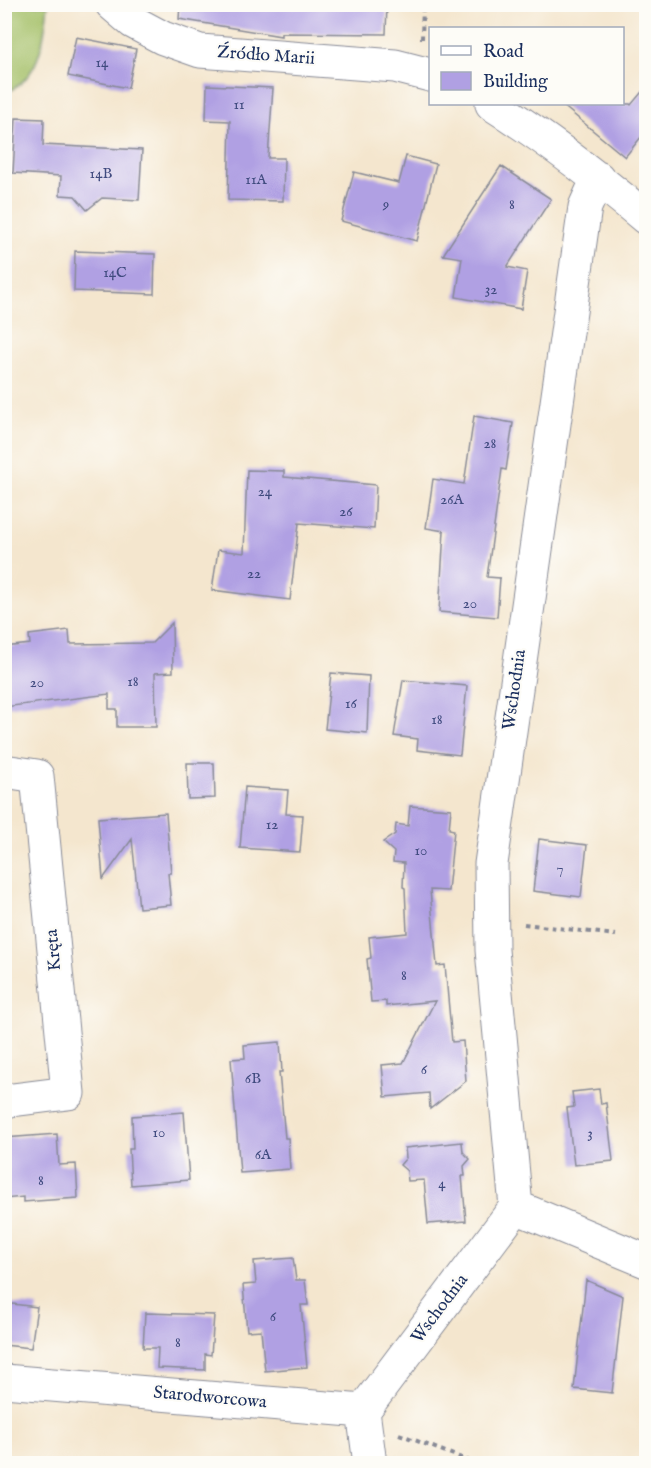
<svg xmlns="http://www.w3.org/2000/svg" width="651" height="1468" viewBox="0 0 651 1468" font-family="'IM FELL English',serif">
	<rect width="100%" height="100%" fill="#fdfcf7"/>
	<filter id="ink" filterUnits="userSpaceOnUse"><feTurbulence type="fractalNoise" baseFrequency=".0167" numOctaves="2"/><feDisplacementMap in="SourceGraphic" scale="12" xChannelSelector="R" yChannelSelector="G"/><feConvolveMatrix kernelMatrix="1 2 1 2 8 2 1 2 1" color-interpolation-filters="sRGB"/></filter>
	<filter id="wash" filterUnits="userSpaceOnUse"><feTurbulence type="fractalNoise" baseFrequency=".008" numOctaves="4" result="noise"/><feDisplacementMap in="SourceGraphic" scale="24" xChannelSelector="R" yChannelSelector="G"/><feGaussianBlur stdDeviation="1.35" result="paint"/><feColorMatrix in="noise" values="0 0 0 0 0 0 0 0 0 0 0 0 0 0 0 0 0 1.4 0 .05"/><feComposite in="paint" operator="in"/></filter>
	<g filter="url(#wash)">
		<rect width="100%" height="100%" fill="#f4e6ce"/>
		<path fill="#a4c067" stroke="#607862" stroke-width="1.5" d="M 5,4 L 48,5 C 44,39 41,78 5,93 Z"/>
		<g id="blocks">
			<path fill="#b0a0e3" d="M 180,4 L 387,4 L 386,34 L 281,33 L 281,36 L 179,19 Z
				M 76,37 L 136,49 L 128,88 L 68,76 Z
				M 207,85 L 273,88 L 268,158 L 284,158 L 283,201 L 228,200 L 230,121 L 206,120 Z
				M 646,87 L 646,131 L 625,157 L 561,104 L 630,104 L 631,105 Z
				M 16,118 L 44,119 L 43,145 L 142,150 L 139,200 L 102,198 L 87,210 L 75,196 L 60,195 L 61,176 L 13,173 Z
				M 406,156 L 436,164 L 417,241 L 341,221 L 354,172 L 399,183 Z
				M 501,166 L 551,199 L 507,267 L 527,271 L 521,309 L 456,297 L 462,258 L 443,255 Z
				M 75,251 L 155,254 L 154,294 L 74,291 Z
				M 474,416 L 513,423 L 506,470 L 502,469 L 487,577 L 500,578 L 497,617 L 439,612 L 444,531 L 426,528 L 433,479 L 464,484 Z
				M 247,470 L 284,471 L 284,477 L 376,485 L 374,529 L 299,523 L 290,600 L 212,590 L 218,550 L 244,553 Z
				M 172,623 L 173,672 L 155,673 L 156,727 L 117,727 L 117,709 L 109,709 L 109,694 L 4,707 L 4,647 L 30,644 L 29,635 L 69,630 L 70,644 L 152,643 Z
				M 331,673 L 369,676 L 367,733 L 325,729 Z
				M 403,680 L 467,686 L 460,755 L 417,750 L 418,739 L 394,736 Z
				M 187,763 L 214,763 L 215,798 L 188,799 Z
				M 245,787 L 288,790 L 286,814 L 303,815 L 300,852 L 240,848 Z
				M 410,806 L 451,809 L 449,829 L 454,830 L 448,891 L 430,890 L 437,966 L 445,965 L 452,1042 L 463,1041 L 466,1081 L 430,1109 L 429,1093 L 385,1097 L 382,1065 L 403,1063 L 435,1001 L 386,1006 L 386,1001 L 371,1002 L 367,959 L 371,958 L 369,937 L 407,933 L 405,888 L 403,887 L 404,863 L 393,862 L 394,852 L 383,842 L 395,834 L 396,824 L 408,826 Z
				M 166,813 L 171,873 L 168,873 L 171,905 L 139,908 L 132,839 L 103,879 L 98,818 Z
				M 539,839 L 587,845 L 581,897 L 533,891 Z
				M 280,1042 L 282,1072 L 279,1072 L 285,1138 L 288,1138 L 290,1169 L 240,1173 L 231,1059 L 245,1058 L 244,1045 Z
				M 599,1089 L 601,1104 L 606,1103 L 613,1161 L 574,1165 L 567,1108 L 574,1107 L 572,1092 Z
				M 184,1112 L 189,1180 L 131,1185 L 129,1149 L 133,1149 L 132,1116 Z
				M 57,1134 L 59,1165 L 76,1164 L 78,1198 L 23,1202 L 23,1197 L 4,1199 L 4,1138 Z
				M 462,1142 L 463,1152 L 470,1159 L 464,1166 L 465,1176 L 462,1176 L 466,1221 L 428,1224 L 424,1180 L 408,1181 L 407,1171 L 400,1165 L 406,1158 L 405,1148 Z
				M 293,1258 L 296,1280 L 305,1280 L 308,1305 L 301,1305 L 307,1367 L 265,1371 L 261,1330 L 247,1331 L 243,1285 L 256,1284 L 254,1261 Z
				M 586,1280 L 623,1296 L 612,1393 L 574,1389 Z
				M 4,1303 L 37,1307 L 31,1348 L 4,1345 Z
				M 145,1313 L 214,1315 L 211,1355 L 205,1354 L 205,1370 L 157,1368 L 158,1348 L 143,1348 Z"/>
		</g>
	</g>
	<g filter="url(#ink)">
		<use href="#blocks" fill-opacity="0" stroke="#888a96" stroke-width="1.5"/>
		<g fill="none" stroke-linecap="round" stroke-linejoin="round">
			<defs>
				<path id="minor" d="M 112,4 L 133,22 L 163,38 L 200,51 L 395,66 L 430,75
					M 492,104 C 546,138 597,177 646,218
					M 4,771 L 37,776 L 68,1093 L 4,1101
					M 516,1207 L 646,1261
					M 4,1381 L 363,1411
					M 363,1411 L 516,1207 L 492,950 L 491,864 L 585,207 L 598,178
					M 363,1411 L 370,1464"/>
			</defs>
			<use href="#minor" stroke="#888a96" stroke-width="35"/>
			<path stroke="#888a96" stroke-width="4" stroke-dasharray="4.5 4.5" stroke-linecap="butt" d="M 66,4 L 71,9
				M 422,39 L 423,4
				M 524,924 L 616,935
				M 399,1434 L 477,1464"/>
			<use href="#minor" stroke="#fff" stroke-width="33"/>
		</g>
	</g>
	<g text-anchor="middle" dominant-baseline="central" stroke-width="4.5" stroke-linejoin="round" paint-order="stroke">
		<g font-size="15" fill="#404b7f">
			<text x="102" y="62">14</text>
			<text x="239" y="104">11</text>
			<text x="101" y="173">14B</text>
			<text x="256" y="179">11A</text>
			<text x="386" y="204">9</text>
			<text x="512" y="204">8</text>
			<text x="115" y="272">14C</text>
			<text x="491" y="289">32</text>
			<text x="490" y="443">28</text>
			<text x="265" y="491">24</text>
			<text x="452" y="499">26A</text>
			<text x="346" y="511">26</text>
			<text x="254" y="573">22</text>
			<text x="470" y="603">20</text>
			<text x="133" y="681">18</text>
			<text x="37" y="682">20</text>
			<text x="351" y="703">16</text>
			<text x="437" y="719">18</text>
			<text x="272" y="824">12</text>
			<text x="421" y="850">10</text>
			<text x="560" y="868">7</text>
			<text x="404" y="975">8</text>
			<text x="424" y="1069">6</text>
			<text x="253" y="1078">6B</text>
			<text x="159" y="1132">10</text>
			<text x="590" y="1133">3</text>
			<text x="263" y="1154">6A</text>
			<text x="41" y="1180">8</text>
			<text x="442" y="1183">4</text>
			<text x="273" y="1316">6</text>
			<text x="178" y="1342">8</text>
		</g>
		<g font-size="18" fill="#1b2f5e" stroke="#fdfcf7">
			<text transform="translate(266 56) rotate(4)">Źródło Marii</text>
			<text transform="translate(515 690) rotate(-82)">Wschodnia</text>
			<text transform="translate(54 950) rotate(-95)">Kręta</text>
			<text transform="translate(440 1309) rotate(-53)">Wschodnia</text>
			<text transform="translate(210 1398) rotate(5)">Starodworcowa</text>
		</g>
	</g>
	<rect width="651" height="1468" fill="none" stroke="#fdfcf7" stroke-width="24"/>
	<rect x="429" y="27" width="195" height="78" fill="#fdfcf7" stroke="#a3aaba" stroke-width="1.5"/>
	<rect x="441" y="46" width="30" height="9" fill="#ffffff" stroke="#a3aaba" stroke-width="1.5"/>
	<text x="483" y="57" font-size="18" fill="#1b2f5e">Road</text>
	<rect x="441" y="72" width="30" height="18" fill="#b0a0e3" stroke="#a3aaba" stroke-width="1.5"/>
	<text x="483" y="87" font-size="18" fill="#1b2f5e">Building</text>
</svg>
